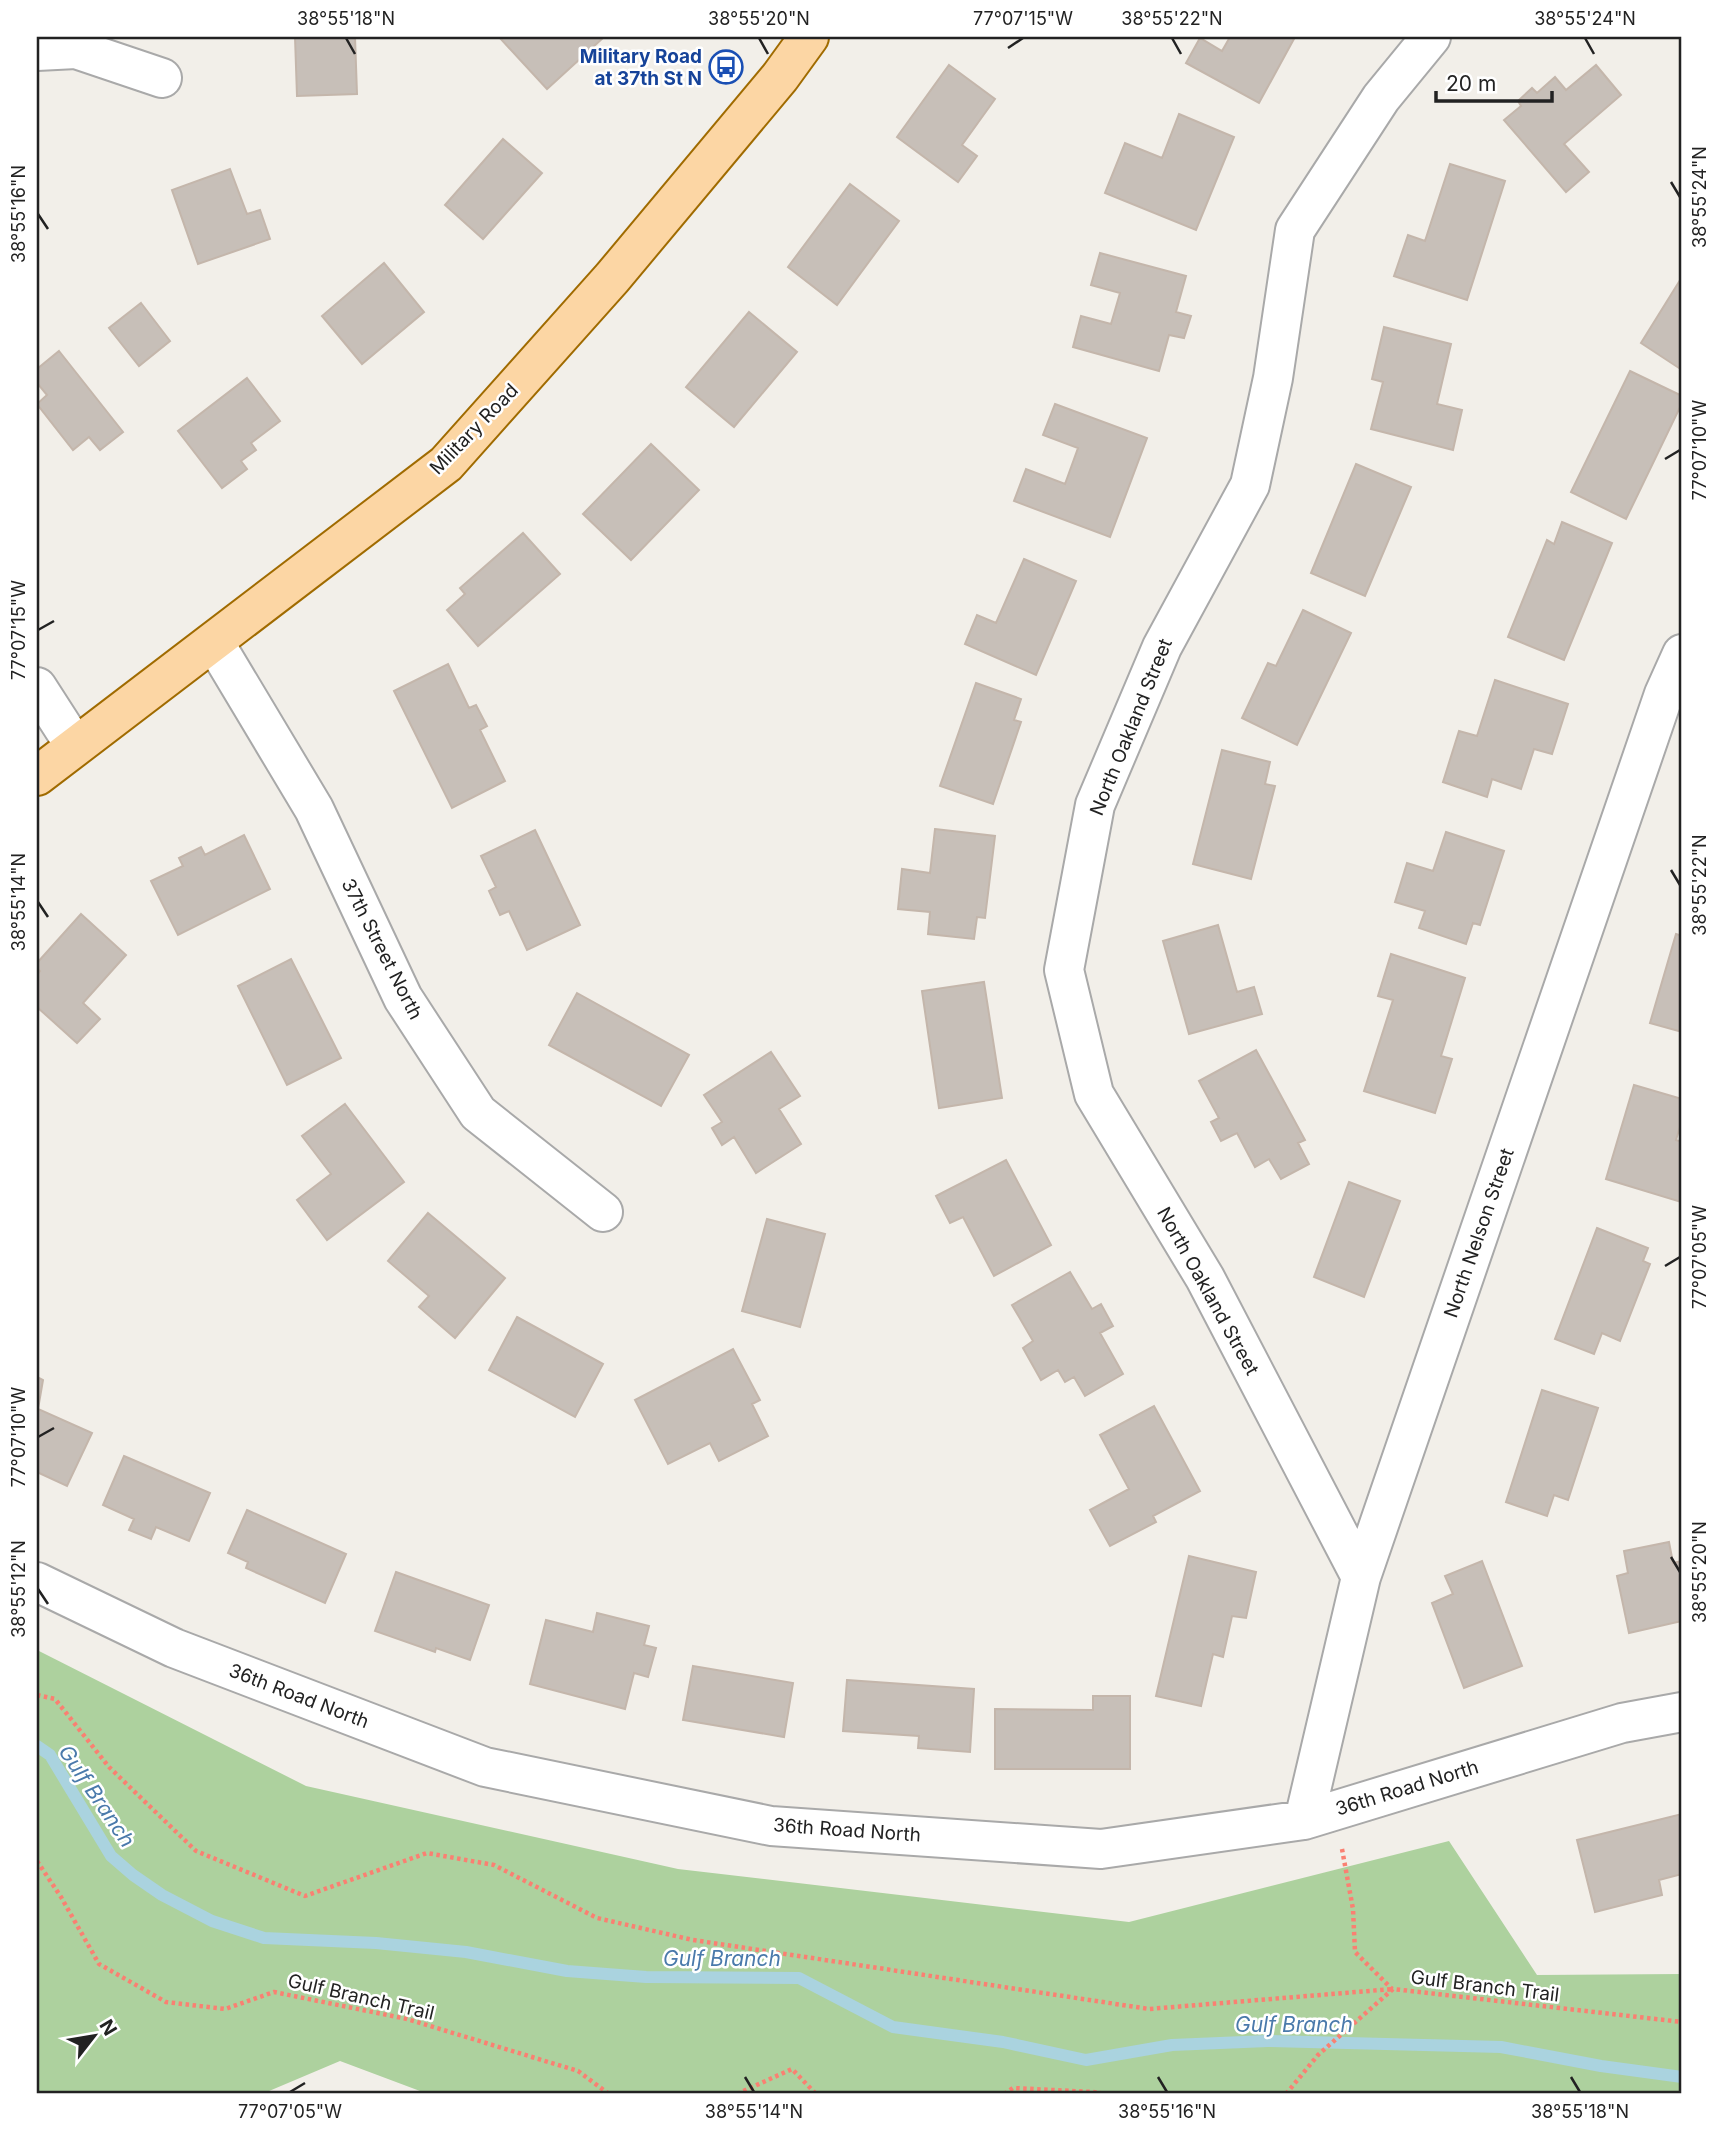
<svg xmlns="http://www.w3.org/2000/svg" width="1719" height="2131" viewBox="0 0 1719 2131" font-family="Inter,sans-serif">
	<rect width="100%" height="100%" fill="#f2efe9"/>
	<path fill="#add19e" d="M 37,1650 L 306,1786 L 678,1869 L 1129,1922 L 1449,1841 L 1537,1975 L 1682,1974 L 1682,2094 L 428,2094 L 340,2061 L 262,2094 L 37,2094 Z"/>
	<g fill="none" stroke-linecap="round" stroke-linejoin="round">
		<path stroke="#aad3df" stroke-width="12" d="M 37,1746 L 50,1755 L 111,1856 L 133,1875 L 162,1895 L 212,1921 L 264,1938 L 376,1943 L 466,1952 L 567,1971 L 646,1977 L 799,1978 L 893,2027 L 1003,2042 L 1086,2060 L 1172,2045 L 1268,2041 L 1501,2047 L 1601,2066 L 1682,2077"/>
	</g>
	<path fill="#c7bfb8" stroke="#c4b6ab" stroke-width="2" d="M 295,37 L 355,37 L 357,94 L 297,96 Z
		M 499,37 L 604,37 L 547,89 Z
		M 1230,37 L 1295,37 L 1259,103 L 1186,63 L 1200,38 L 1222,51 Z
		M 949,65 L 995,99 L 962,145 L 977,156 L 958,182 L 897,137 Z
		M 1596,65 L 1621,95 L 1564,144 L 1589,172 L 1566,192 L 1504,120 L 1521,106 L 1518,101 L 1532,88 L 1537,93 L 1555,77 L 1566,90 Z
		M 1179,114 L 1234,137 L 1196,230 L 1105,193 L 1125,143 L 1162,158 Z
		M 503,139 L 542,173 L 483,239 L 445,205 Z
		M 1450,164 L 1505,181 L 1467,300 L 1394,276 L 1408,235 L 1425,241 Z
		M 230,169 L 247,214 L 260,210 L 270,239 L 198,264 L 172,190 Z
		M 850,184 L 899,221 L 837,305 L 788,267 Z
		M 1100,253 L 1186,276 L 1176,312 L 1191,316 L 1184,338 L 1169,335 L 1159,371 L 1073,347 L 1081,316 L 1111,324 L 1120,293 L 1091,285 Z
		M 384,263 L 424,312 L 362,364 L 322,316 Z
		M 1682,277 L 1682,370 L 1641,343 Z
		M 141,303 L 170,341 L 139,366 L 109,328 Z
		M 749,312 L 797,352 L 734,427 L 686,387 Z
		M 1384,327 L 1451,344 L 1437,404 L 1462,410 L 1453,450 L 1371,429 L 1383,382 L 1372,379 Z
		M 59,351 L 123,432 L 100,450 L 89,437 L 73,450 L 37,404 L 47,395 L 37,383 L 37,369 Z
		M 1630,371 L 1682,396 L 1682,403 L 1626,519 L 1571,492 Z
		M 247,378 L 280,421 L 251,443 L 256,450 L 241,461 L 247,469 L 222,488 L 178,431 Z
		M 1055,404 L 1147,438 L 1110,537 L 1014,501 L 1026,469 L 1065,484 L 1078,448 L 1043,435 Z
		M 651,444 L 699,490 L 631,560 L 583,514 Z
		M 1356,464 L 1411,487 L 1365,596 L 1311,573 Z
		M 1562,522 L 1612,543 L 1564,660 L 1508,637 L 1547,540 L 1554,544 Z
		M 523,533 L 560,574 L 478,646 L 447,610 L 465,594 L 460,588 Z
		M 1024,559 L 1076,581 L 1036,675 L 965,644 L 977,615 L 996,623 Z
		M 1303,610 L 1351,633 L 1297,745 L 1242,718 L 1268,663 L 1276,666 Z
		M 448,664 L 469,708 L 476,705 L 487,726 L 480,730 L 505,781 L 452,808 L 394,691 Z
		M 1495,680 L 1568,704 L 1552,754 L 1534,749 L 1521,789 L 1492,779 L 1487,797 L 1443,782 L 1459,731 L 1477,736 Z
		M 976,683 L 1021,699 L 1014,720 L 1021,722 L 993,804 L 940,786 Z
		M 1222,750 L 1270,762 L 1265,784 L 1275,786 L 1251,879 L 1193,864 Z
		M 935,829 L 995,836 L 985,918 L 977,917 L 974,939 L 928,934 L 930,912 L 898,909 L 902,869 L 930,873 Z
		M 535,830 L 580,925 L 527,950 L 509,911 L 500,915 L 489,891 L 496,887 L 481,856 Z
		M 1446,832 L 1504,851 L 1480,925 L 1473,923 L 1466,944 L 1419,928 L 1425,911 L 1395,902 L 1407,863 L 1433,871 Z
		M 244,835 L 270,889 L 178,935 L 151,881 L 183,866 L 179,858 L 201,847 L 205,855 Z
		M 81,914 L 126,955 L 83,1003 L 100,1019 L 77,1043 L 37,1007 L 37,975 L 40,971 L 37,968 L 37,963 Z
		M 1218,925 L 1237,992 L 1254,987 L 1262,1014 L 1189,1034 L 1163,941 Z
		M 1676,934 L 1682,936 L 1682,1032 L 1650,1023 Z
		M 1391,954 L 1465,978 L 1441,1056 L 1452,1059 L 1435,1113 L 1364,1091 L 1393,1000 L 1378,996 Z
		M 291,959 L 341,1058 L 287,1085 L 238,986 Z
		M 984,982 L 1002,1098 L 939,1108 L 922,991 Z
		M 577,993 L 689,1055 L 661,1106 L 549,1045 Z
		M 1256,1050 L 1305,1140 L 1298,1143 L 1309,1164 L 1281,1179 L 1269,1159 L 1255,1167 L 1237,1133 L 1221,1141 L 1211,1122 L 1219,1118 L 1199,1081 Z
		M 771,1052 L 800,1096 L 779,1109 L 801,1144 L 756,1173 L 734,1137 L 722,1145 L 712,1128 L 722,1122 L 704,1095 Z
		M 1634,1085 L 1682,1099 L 1682,1120 L 1676,1140 L 1682,1142 L 1681,1202 L 1606,1179 Z
		M 345,1104 L 404,1182 L 327,1240 L 297,1200 L 331,1174 L 302,1136 Z
		M 1006,1160 L 1051,1245 L 994,1276 L 963,1217 L 950,1223 L 936,1196 Z
		M 1349,1182 L 1400,1201 L 1364,1297 L 1314,1277 Z
		M 428,1213 L 505,1278 L 455,1338 L 419,1307 L 429,1296 L 388,1261 Z
		M 767,1219 L 825,1234 L 800,1327 L 742,1311 Z
		M 1597,1228 L 1648,1248 L 1643,1261 L 1650,1264 L 1620,1341 L 1602,1333 L 1594,1354 L 1555,1339 Z
		M 1070,1272 L 1092,1309 L 1101,1304 L 1113,1326 L 1100,1333 L 1123,1374 L 1085,1396 L 1074,1377 L 1065,1382 L 1058,1370 L 1041,1380 L 1023,1348 L 1033,1341 L 1012,1305 Z
		M 517,1317 L 603,1364 L 575,1417 L 489,1370 Z
		M 733,1349 L 760,1400 L 752,1404 L 768,1436 L 719,1461 L 710,1443 L 668,1464 L 635,1400 Z
		M 37,1377 L 43,1380 L 38,1409 L 92,1433 L 67,1486 L 37,1472 Z
		M 1542,1390 L 1598,1408 L 1568,1500 L 1554,1495 L 1547,1516 L 1506,1502 Z
		M 1154,1406 L 1200,1491 L 1153,1516 L 1156,1522 L 1110,1546 L 1090,1510 L 1129,1489 L 1100,1435 Z
		M 124,1456 L 210,1493 L 189,1541 L 156,1527 L 151,1539 L 129,1530 L 134,1519 L 103,1505 Z
		M 247,1510 L 346,1554 L 325,1603 L 246,1568 L 248,1562 L 228,1553 Z
		M 1669,1542 L 1673,1563 L 1682,1561 L 1682,1621 L 1629,1633 L 1617,1576 L 1628,1573 L 1624,1551 Z
		M 1189,1556 L 1256,1572 L 1246,1618 L 1232,1616 L 1223,1657 L 1213,1654 L 1201,1706 L 1156,1696 Z
		M 1482,1561 L 1522,1666 L 1464,1688 L 1432,1603 L 1453,1594 L 1445,1576 Z
		M 396,1572 L 489,1605 L 470,1660 L 436,1648 L 435,1652 L 375,1631 Z
		M 597,1613 L 649,1626 L 644,1645 L 656,1648 L 648,1677 L 634,1673 L 625,1709 L 530,1684 L 546,1620 L 593,1632 Z
		M 693,1666 L 793,1683 L 784,1737 L 683,1720 Z
		M 847,1680 L 974,1689 L 970,1752 L 918,1748 L 919,1736 L 843,1731 Z
		M 1093,1696 L 1130,1696 L 1130,1769 L 995,1769 L 995,1709 L 1093,1710 Z
		M 1682,1814 L 1682,1874 L 1659,1880 L 1662,1895 L 1595,1912 L 1577,1840 Z"/>
	<g fill="none" stroke-linecap="round" stroke-linejoin="round">
		<defs>
			<path id="minor" d="M 37,51 L 76,49 L 162,78
				M 214,642 L 314,809 L 403,998 L 478,1113 L 603,1212
				M 37,687 L 75,746
				M 1361,1577 L 1205,1278 L 1094,1094 L 1064,970 L 1095,805 L 1162,647 L 1250,485 L 1273,378 L 1295,230 L 1381,98 L 1431,37
				M 37,1582 L 174,1648 L 485,1767 L 771,1826 L 1101,1849 L 1304,1820 L 1622,1723 L 1682,1712
				M 1304,1820 L 1361,1577 L 1664,694 L 1682,654"/>
			<path id="major" d="M 37,776 L 446,464 L 612,278 L 780,77 L 809,37"/>
		</defs>
		<use href="#minor" stroke="#a9a9a9" stroke-width="42"/>
		<use href="#major" stroke="#a06b00" stroke-width="42"/>
		<path stroke="#fa8072" stroke-width="4.5" stroke-dasharray="3.5 3.5" stroke-linecap="butt" d="M 37,1695 L 55,1699 L 109,1767 L 196,1851 L 305,1896 L 427,1853 L 494,1865 L 597,1918 L 693,1940 L 1149,2009 L 1393,1989
			M 1342,1849 L 1353,1909 L 1355,1952 L 1392,1989
			M 37,1861 L 61,1897 L 99,1964 L 166,2002 L 225,2009 L 274,1992 L 407,2019 L 578,2071 L 609,2094
			M 737,2094 L 792,2069 L 816,2094
			M 1004,2094 L 1013,2088 L 1093,2092 L 1106,2094
			M 1286,2094 L 1318,2055 L 1393,1989 L 1682,2022"/>
		<use href="#minor" stroke="#fff" stroke-width="38"/>
		<use href="#major" stroke="#fcd6a4" stroke-width="38"/>
	</g>
	<path fill="none" stroke="#222" stroke-width="2.5" d="M 346,38 L 355,54M 759,38 L 768,54M 1172,38 L 1181,54M 1585,38 L 1594,54M 1008,48 L 1023,38M 1671,182 L 1680,197M 38,214 L 48,229M 1665,459 L 1680,450M 38,630 L 54,621M 1671,870 L 1680,885M 38,902 L 48,917M 1665,1266 L 1680,1257M 38,1437 L 54,1428M 1671,1557 L 1680,1572M 38,1589 L 48,1604M 745,2077 L 754,2092M 1158,2077 L 1167,2092M 1571,2077 L 1580,2092M 290,2092 L 305,2083"/>
	<defs>
		<symbol id="bus-ring" viewBox="-11 -11 22 22"><circle r="9.5" fill="#fff" stroke="#1a4fb4" stroke-width="1.5"/><path d="M-5-6H5V4H4V6H2V4H-2V6H-4V4H-5ZM-3.5-4V0h7V-4ZM-3.5 1.2v1.5H-2V1.2ZM2 1.2v1.5H3.5V1.2Z" fill="#1a4fb4"/></symbol>
	</defs>
	<g fill-rule="evenodd">
		<use href="#bus-ring" x="707" y="48" width="38" height="38"/>
	</g>
	<g text-anchor="middle" dominant-baseline="central" stroke-width="5" stroke-linejoin="round" paint-order="stroke">
		<g font-size="19" font-weight="bold" fill="#164399" stroke="#fff" text-anchor="end">
			<text x="702" y="56">Military Road<tspan x="702" dy="22">at 37th St N</tspan></text>
		</g>
		<g font-size="19" fill="#222" stroke="#fff">
			<text transform="translate(474 429) rotate(-46)">Military Road</text>
			<text transform="translate(1131 727) rotate(-68)">North Oakland Street</text>
			<text transform="translate(382 949) rotate(63)">37th Street North</text>
			<text transform="translate(1479 1233) rotate(-71)">North Nelson Street</text>
			<text transform="translate(1208 1291) rotate(61)">North Oakland Street</text>
			<text transform="translate(299 1696) rotate(21)">36th Road North</text>
			<text transform="translate(1407 1788) rotate(-17)">36th Road North</text>
			<text transform="translate(847 1830) rotate(4)">36th Road North</text>
			<text transform="translate(1485 1986) rotate(7)">Gulf Branch Trail</text>
			<text transform="translate(361 1997) rotate(13)">Gulf Branch Trail</text>
		</g>
		<g font-size="21" font-style="italic" fill="#4a7aab" stroke="#fff">
			<text transform="translate(97 1796) rotate(56)">Gulf Branch</text>
			<text x="722" y="1958">Gulf Branch</text>
			<text x="1294" y="2024">Gulf Branch</text>
		</g>
	</g>
	<rect width="1719" height="2131" fill="none" stroke="#ffffff" stroke-width="77"/>
	<g transform="translate(94 2036) rotate(59)" stroke="#ffffff" stroke-width="5" paint-order="stroke">
	<path d="M0-5L12 26L0 18L-12 26Z" fill="#222222"/>
	<text y="-10" font-size="19" font-weight="bold" text-anchor="middle" fill="#222222">N</text>
	</g>
	<path d="M1436 91v10h116v-10" fill="none" stroke="#222222" stroke-width="3.5"/>
	<text x="1446" y="91" font-size="21" fill="#222222" stroke="#ffffff" stroke-width="5" paint-order="stroke">20 m</text>
	<rect x="38" y="38" width="1642" height="2054" fill="none" stroke="#222" stroke-width="2.5"/>
	<g font-size="18" text-anchor="middle" fill="#222">
		<text x="346" y="25">38°55'18"N</text>
		<text x="759" y="25">38°55'20"N</text>
		<text x="1023" y="25">77°07'15"W</text>
		<text x="1172" y="25">38°55'22"N</text>
		<text x="1585" y="25">38°55'24"N</text>
		<text transform="translate(1700 197) rotate(-90)" y="6">38°55'24"N</text>
		<text transform="translate(19 214) rotate(-90)" y="6">38°55'16"N</text>
		<text transform="translate(1700 450) rotate(-90)" y="6">77°07'10"W</text>
		<text transform="translate(19 630) rotate(-90)" y="6">77°07'15"W</text>
		<text transform="translate(1700 885) rotate(-90)" y="6">38°55'22"N</text>
		<text transform="translate(19 902) rotate(-90)" y="6">38°55'14"N</text>
		<text transform="translate(1700 1257) rotate(-90)" y="6">77°07'05"W</text>
		<text transform="translate(19 1437) rotate(-90)" y="6">77°07'10"W</text>
		<text transform="translate(1700 1572) rotate(-90)" y="6">38°55'20"N</text>
		<text transform="translate(19 1589) rotate(-90)" y="6">38°55'12"N</text>
		<text x="290" y="2118">77°07'05"W</text>
		<text x="754" y="2118">38°55'14"N</text>
		<text x="1167" y="2118">38°55'16"N</text>
		<text x="1580" y="2118">38°55'18"N</text>
	</g>
</svg>
